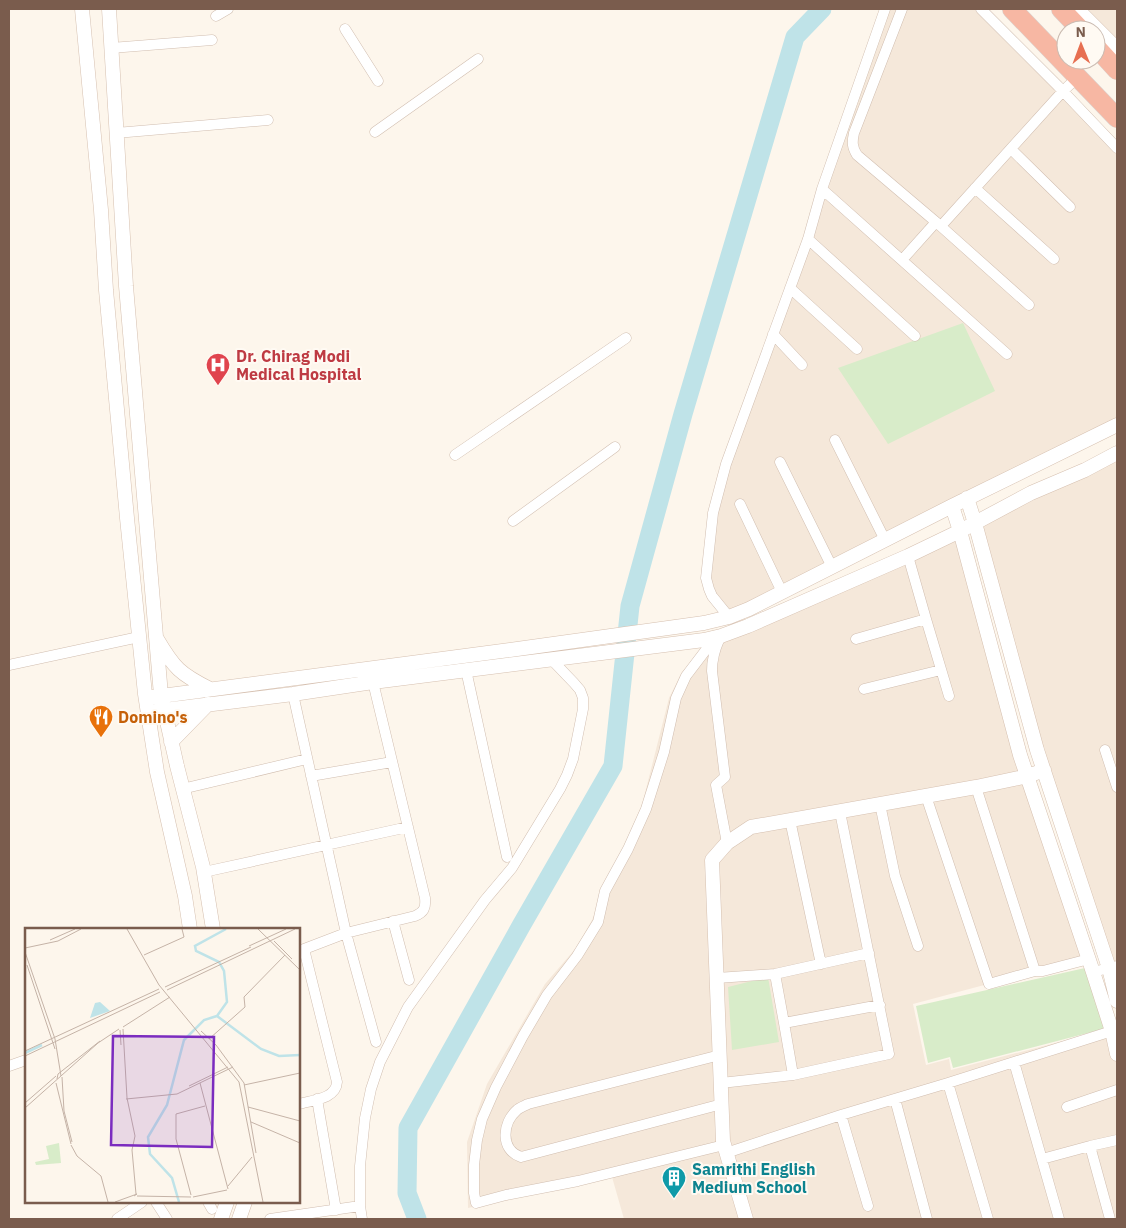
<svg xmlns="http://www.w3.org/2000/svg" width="1126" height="1228" viewBox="0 0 1126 1228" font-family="'IBM Plex Sans',sans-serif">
	<rect width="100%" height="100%" fill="#fdf6ec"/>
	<path fill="#f5e8da" d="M 888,9 L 978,9 L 1117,152 L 1117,422 L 730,613 L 713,594 L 709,577 L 716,512 L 729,464 Z
		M 1087,9 L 1117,9 L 1117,39 Z
		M 1117,457 L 1117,986 L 1041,745 L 980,524 Z
		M 958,536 L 1086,958 L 913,1004 L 926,1065 L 949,1059 L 951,1070 L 1109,1029 L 1117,1063 L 1117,1219 L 624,1219 L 612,1177 L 468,1208 L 467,1142 L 487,1084 L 545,984 L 576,948 L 592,920 L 642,805 L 669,698 L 682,672 L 710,641 Z"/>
	<path fill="#d8ecc9" d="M 963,323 L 995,391 L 888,444 L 838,368 Z
		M 1085,968 L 1107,1028 L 953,1068 L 950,1057 L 928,1063 L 916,1006 Z
		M 768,977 L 779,1042 L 732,1050 L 728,987 Z"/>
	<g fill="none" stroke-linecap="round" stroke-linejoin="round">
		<path stroke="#bfe3e8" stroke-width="19" d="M 417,1219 L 407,1193 L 408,1128 L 521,926 L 613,766 L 630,606 L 683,414 L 795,37 L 822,9"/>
		<defs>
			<path id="street" d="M 902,9 L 854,133 C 852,142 852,147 857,155 L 936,222 L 1029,305
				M 981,9 L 1058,86 L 1117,148
				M 216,16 L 228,9
				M 345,29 L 378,81
				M 111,48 L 212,40
				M 375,132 L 478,59
				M 116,133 L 268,120
				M 1011,149 L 1070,207
				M 975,188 L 1054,259
				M 822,189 L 1007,354
				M 941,226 L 1063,91 L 1078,77
				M 808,239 L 915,336
				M 902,260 L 936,222
				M 790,288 L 857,349
				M 773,334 L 802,365
				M 835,440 L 885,540
				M 455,455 L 626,338
				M 780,462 L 832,567
				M 740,504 L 782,592
				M 513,521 L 615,447
				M 908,556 L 926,619 L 949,696
				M 729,617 L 712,596 L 709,589 L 706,578 L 713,513 L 726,464 L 808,239 L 822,189 L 885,9
				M 715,638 L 686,676 L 676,698 L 664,752 L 646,809 L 628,849 L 605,891 L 598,922 L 577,956 L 547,995 L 523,1036 L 496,1087 L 482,1119 L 477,1140 L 474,1165 L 474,1193 L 476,1203 L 506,1195 L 578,1181 L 724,1145
				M 856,639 L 926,619
				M 719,640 C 714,651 712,659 712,671 L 725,777 L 716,785 L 727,843
				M 9,665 L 139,637
				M 466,670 L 507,857
				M 864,689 L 941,670
				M 293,694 L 346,933 L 376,1042
				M 1105,750 L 1117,787
				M 311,776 L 392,762
				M 976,787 L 1035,971
				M 182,789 L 307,759
				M 926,796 L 989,984 L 1035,971 L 1043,971 L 1089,959
				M 880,804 L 895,876 L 918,946
				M 790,820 L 821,964
				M 204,872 L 408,827
				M 393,921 L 409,980
				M 299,951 L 346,933 L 415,916 C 424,912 426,908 425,898 L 373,682
				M 1093,972 L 1117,966
				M 775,974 L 784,1023 L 793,1075
				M 717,978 L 775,974 L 869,953
				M 784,1023 L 880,1005
				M 720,1055 L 528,1104 C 524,1106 519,1108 517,1110 C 502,1123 500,1150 521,1157 L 722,1104
				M 1014,1062 L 1059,1219
				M 9,1066 L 26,1060
				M 721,1083 L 793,1075 L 889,1054 L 840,812
				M 948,1083 L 988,1219
				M 317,1099 L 336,1210
				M 895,1099 L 927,1219
				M 299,1104 C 313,1100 336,1099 337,1082 L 304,949
				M 1067,1107 L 1117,1090
				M 841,1115 L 868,1206
				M 1090,1146 L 1110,1219
				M 726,1153 L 841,1115 L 948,1083 L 1112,1031
				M 1042,1159 L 1090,1146 L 1117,1140
				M 156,1202 L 167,1219
				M 208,1202 L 212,1209
				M 117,1219 L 142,1202
				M 270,1219 L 360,1206
				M 362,1219 L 360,1206 L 360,1166 L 365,1118 L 371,1089 L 380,1062 L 408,1007 L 485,900 L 512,868 L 560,789 L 567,775 L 573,759 L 583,709 L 583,698 L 580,690 L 574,683 L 551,659"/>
			<path id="secondary" d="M 82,9 L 101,210 L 106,290 L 127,518 L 145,694 L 157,772 L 185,896 L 190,929
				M 109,9 L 126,286 L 161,695 L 177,766 L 203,867 L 213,929
				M 1077,9 L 1117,49
				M 967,498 L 975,523 L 1037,750 L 1109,968 L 1117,1001
				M 952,506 L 960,531 L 1020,755 L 1093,972 L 1112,1031 L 1117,1054
				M 157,639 C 174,668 180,674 210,689
				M 146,698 L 510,650 L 704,623 L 729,617 L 749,609 L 952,506 L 1117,425
				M 148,712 L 293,694 L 373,682 L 704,640 L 721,636 L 748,626 L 908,556 L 960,531 L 1031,493 L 1085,470 L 1117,453
				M 171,742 L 208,704
				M 221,1219 L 227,1202
				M 239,1219 L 245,1202
				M 746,1219 L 723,1141 L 712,860 L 727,843 L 751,827 L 976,787 L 1028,776 L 1044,770"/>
			<path id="highway" d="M 1012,9 L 1117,118
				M 1061,9 L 1081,30
				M 1096,47 L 1117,70"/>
		</defs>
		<use href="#street" stroke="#d1beb0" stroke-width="11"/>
		<use href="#secondary" stroke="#d6c0b0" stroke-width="15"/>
		<use href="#highway" stroke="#dad1cd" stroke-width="20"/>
		<use href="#street" stroke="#fff" stroke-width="10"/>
		<use href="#secondary" stroke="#fff" stroke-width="14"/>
		<use href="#highway" stroke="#f7b7a3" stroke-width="19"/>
	</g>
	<defs>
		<symbol id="hospital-pin" viewBox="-11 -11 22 30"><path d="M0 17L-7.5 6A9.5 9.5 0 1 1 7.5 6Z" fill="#e0444e" stroke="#fffaf3"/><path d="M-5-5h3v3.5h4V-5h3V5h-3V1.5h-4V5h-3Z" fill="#fff"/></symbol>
		<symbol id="restaurant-pin" viewBox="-11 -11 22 30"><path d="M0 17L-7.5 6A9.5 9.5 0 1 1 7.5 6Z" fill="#e8710a" stroke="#fffaf3"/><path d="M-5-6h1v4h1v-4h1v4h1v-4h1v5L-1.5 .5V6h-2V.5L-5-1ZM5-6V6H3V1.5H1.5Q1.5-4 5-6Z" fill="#fff"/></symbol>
		<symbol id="building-pin" viewBox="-11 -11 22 30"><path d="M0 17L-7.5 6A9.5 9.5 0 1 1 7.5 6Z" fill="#0f9aa8" stroke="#fffaf3"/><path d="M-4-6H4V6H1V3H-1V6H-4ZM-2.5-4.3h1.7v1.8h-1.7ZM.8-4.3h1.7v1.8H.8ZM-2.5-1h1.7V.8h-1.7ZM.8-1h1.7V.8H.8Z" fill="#fff"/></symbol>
	</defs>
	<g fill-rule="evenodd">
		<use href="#hospital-pin" x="204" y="351" width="28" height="38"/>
		<use href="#restaurant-pin" x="87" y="703" width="28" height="38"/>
		<use href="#building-pin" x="660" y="1164" width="28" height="38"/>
	</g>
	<g text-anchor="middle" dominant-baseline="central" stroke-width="4" stroke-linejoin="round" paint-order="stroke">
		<g font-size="16" font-weight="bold" fill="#be3a42" stroke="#fffaf3" text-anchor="start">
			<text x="236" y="356">Dr. Chirag Modi<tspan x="236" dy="18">Medical Hospital</tspan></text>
		</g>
		<g font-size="16" font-weight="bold" fill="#c56008" stroke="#fffaf3" text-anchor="start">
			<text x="118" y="717">Domino's</text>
		</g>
		<g font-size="16" font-weight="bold" fill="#0d838f" stroke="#fffaf3" text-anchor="start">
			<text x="692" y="1169">Samrithi English<tspan x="692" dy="18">Medium School</tspan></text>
		</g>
	</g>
	<g transform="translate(25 928)">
		<rect width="275" height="275" fill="#fdf6ec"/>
		<path d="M 34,215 L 36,235 L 11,237 L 10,234 L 24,231 L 21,218 Z" fill="#d8ecc9"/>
		<path d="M 75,74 L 85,83 L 65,90 L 70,75 Z" fill="#bfe3e8"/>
		<path fill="none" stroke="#bfe3e8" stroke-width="2.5" d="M 192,88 L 202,74 L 199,43 L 194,34 L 171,23 L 170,18 L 201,1M 0,125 L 17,117M 154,274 L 147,250 L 125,226 L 123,209 L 142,177 L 159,112 L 179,92 L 192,88 L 236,121 L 254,128 L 275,127"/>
		<path fill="none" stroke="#c5b3a7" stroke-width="1" d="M 102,1 L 134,57 L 214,154 L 238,274M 233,1 L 275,42M 25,12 L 50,1M 249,13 L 267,31M 224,18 L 261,1M 0,20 L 33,13 L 56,1M 0,24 L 30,111 L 36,148M 119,27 L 159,9 L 157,1M 2,37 L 30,121M 140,59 L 226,19M 142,62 L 270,1M 98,99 L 145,69M 98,101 L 102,170 L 110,208 L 107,222 L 111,266M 95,102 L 96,117M 176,103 L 191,117 L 219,155 L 231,225M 184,111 L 220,79 L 219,69 L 260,27M 0,123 L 134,61M 0,128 L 135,64M 37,149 L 39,183 L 47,214M 32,151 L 33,146 L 75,113M 31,155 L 46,216M 175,155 L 203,261M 219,157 L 275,145M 164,158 L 203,139M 101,171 L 152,166 L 208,139M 0,175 L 31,148M 223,179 L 275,193M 0,180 L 73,115 L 94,101M 226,194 L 275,215M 46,217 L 52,228 L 76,248 L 83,274M 203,258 L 227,229M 166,267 L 151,211 L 151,186 L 180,178M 112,268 L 166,269M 168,269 L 202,262M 90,274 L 112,266 L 109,268"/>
		<path fill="#7b2cbf" fill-opacity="0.15" stroke="#7b2cbf" stroke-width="2.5" d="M 88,108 L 189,109 L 187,219 L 86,217 Z"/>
		<rect width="275" height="275" fill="none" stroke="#7a5c4d" stroke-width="2.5"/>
	</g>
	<rect width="1126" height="1228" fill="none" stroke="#7a5c4d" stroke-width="20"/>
	<g transform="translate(1081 45) rotate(359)"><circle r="24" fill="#fffaf3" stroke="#cabbb1"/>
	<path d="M0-4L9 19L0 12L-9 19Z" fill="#e76f51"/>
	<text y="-8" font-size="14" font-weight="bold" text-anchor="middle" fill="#7a5c4d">N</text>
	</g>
</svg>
